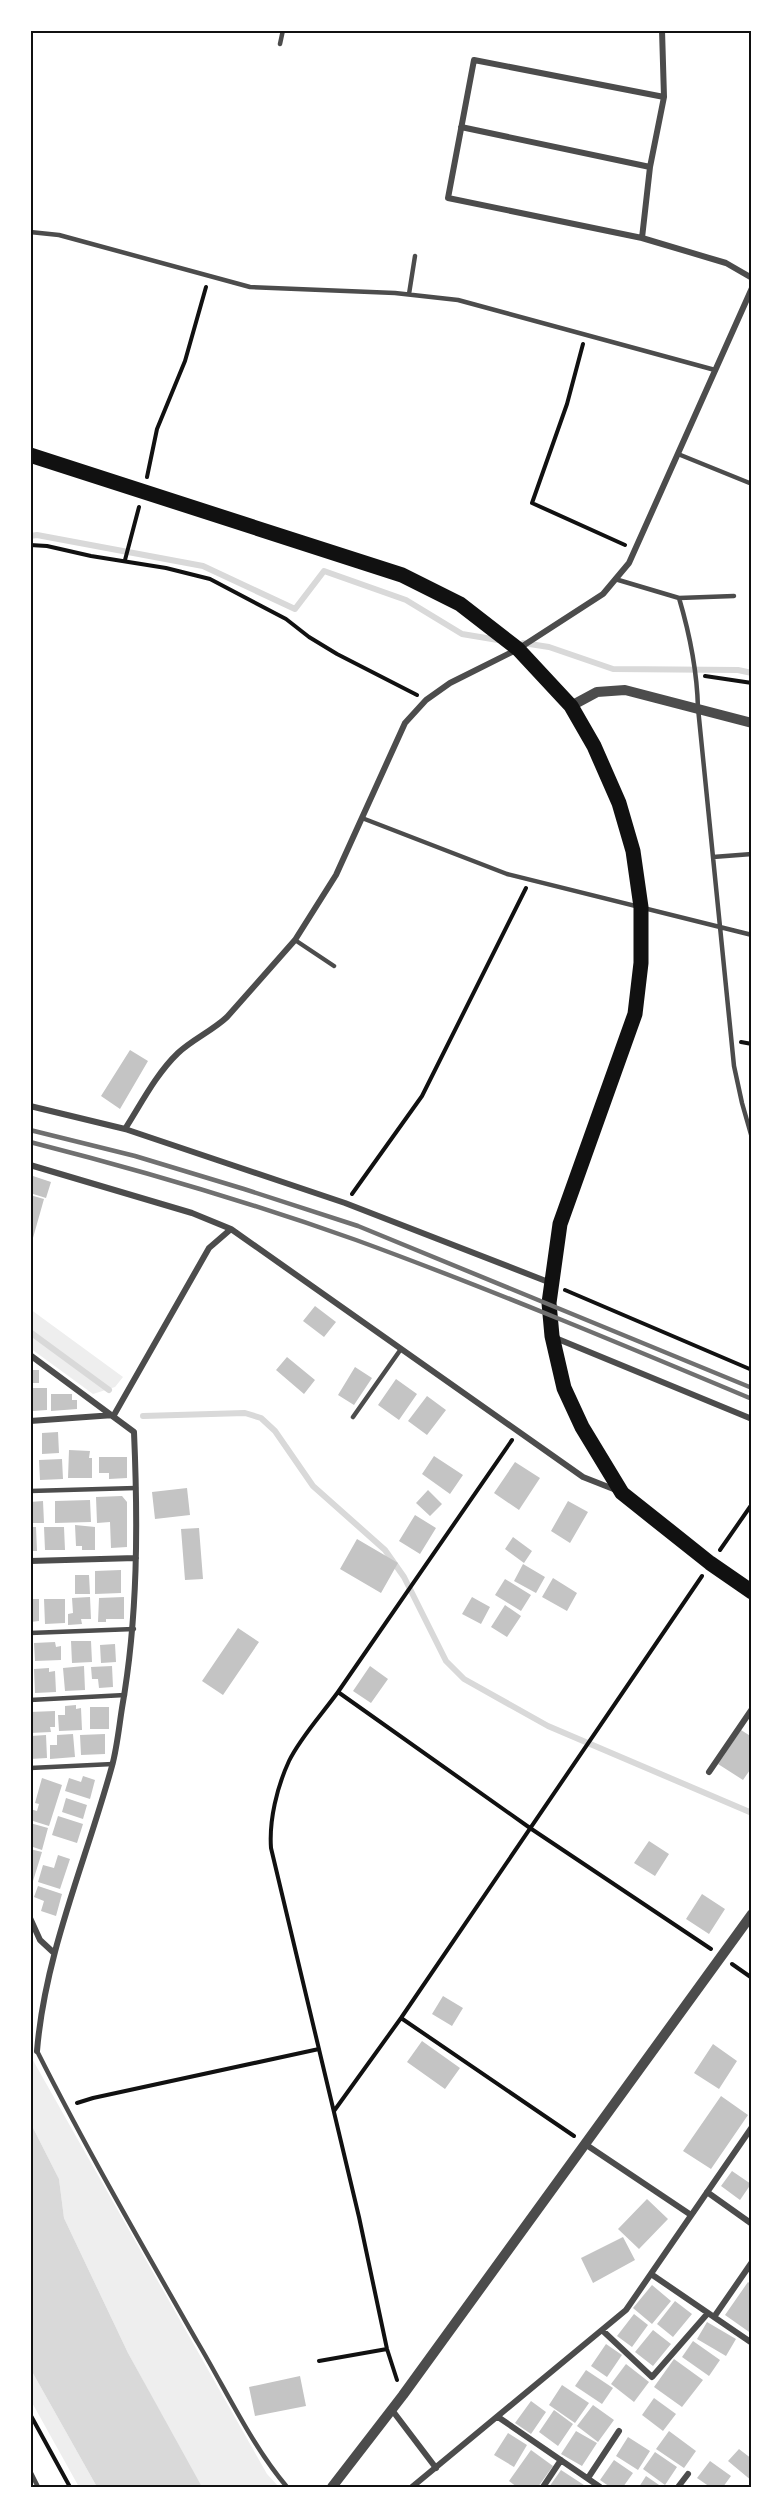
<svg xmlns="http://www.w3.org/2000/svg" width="782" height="2517" viewBox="0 0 782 2517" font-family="'Open Sans',sans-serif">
	<rect width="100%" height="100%" fill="#fff"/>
	<path fill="#eee" d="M 30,1309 L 123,1377 L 115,1387 L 93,1394 L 30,1348 Z
		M 30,2055 L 267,2474 L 279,2487 L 202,2487 L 194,2475 L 128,2353 L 64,2218 L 59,2179 L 30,2122 Z
		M 30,2368 L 97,2487 L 79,2487 L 30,2399 Z"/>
	<path fill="#d9d9d9" d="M 30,2122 L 59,2179 L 64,2218 L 128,2353 L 202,2487 L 97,2487 L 30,2368 Z"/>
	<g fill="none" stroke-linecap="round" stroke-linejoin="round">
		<path stroke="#d9d9d9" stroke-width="6" d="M 30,536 L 37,535 L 203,566 L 295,609 L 324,571 L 406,600 L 462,634 L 498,640
			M 523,643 L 549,647 L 613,669 L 738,670 L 752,673
			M 30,1332 L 109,1390
			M 143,1416 L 245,1413 L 261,1418 L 275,1431 L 313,1486 L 385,1550 L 404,1577 L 446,1661 L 464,1679 L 548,1726 L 752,1813"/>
	</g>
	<path fill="#c4c4c4" d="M 130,1050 L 148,1061 L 120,1109 L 101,1096 Z
		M 30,1175 L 51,1182 L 46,1198 L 30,1193 Z
		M 30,1195 L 44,1199 L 31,1245 L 30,1245 Z
		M 315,1306 L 336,1322 L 324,1337 L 303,1321 Z
		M 287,1357 L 315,1380 L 304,1394 L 276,1370 Z
		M 355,1367 L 372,1378 L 354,1405 L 338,1395 Z
		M 30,1370 L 39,1370 L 39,1383 L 30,1383 Z
		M 396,1379 L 417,1394 L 399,1420 L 378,1405 Z
		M 30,1388 L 47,1388 L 47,1410 L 33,1411 L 33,1405 L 30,1405 Z
		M 51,1394 L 72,1394 L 72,1400 L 77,1400 L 77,1409 L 51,1411 Z
		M 427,1396 L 446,1410 L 427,1435 L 408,1421 Z
		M 58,1432 L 59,1453 L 42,1454 L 42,1433 Z
		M 69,1450 L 90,1451 L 89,1458 L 92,1458 L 92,1478 L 68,1478 Z
		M 434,1456 L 463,1475 L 450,1494 L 422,1474 Z
		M 99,1457 L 127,1457 L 127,1478 L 109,1479 L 109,1473 L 99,1473 Z
		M 62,1459 L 63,1479 L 40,1480 L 39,1460 Z
		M 515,1462 L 540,1478 L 519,1510 L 494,1493 Z
		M 187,1488 L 190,1515 L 155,1519 L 152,1492 Z
		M 428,1490 L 442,1504 L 430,1516 L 416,1503 Z
		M 122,1496 L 127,1502 L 127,1547 L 111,1548 L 110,1522 L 97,1523 L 96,1497 Z
		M 90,1500 L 91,1522 L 55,1523 L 55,1501 Z
		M 43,1501 L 44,1523 L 30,1523 L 30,1502 Z
		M 568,1501 L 588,1512 L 570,1543 L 551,1531 Z
		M 415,1515 L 436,1528 L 420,1554 L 399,1541 Z
		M 75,1525 L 95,1527 L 95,1550 L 82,1550 L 82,1546 L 76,1546 Z
		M 30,1527 L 36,1527 L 37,1551 L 30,1551 Z
		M 44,1527 L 64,1527 L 65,1550 L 45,1550 Z
		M 199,1528 L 203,1579 L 185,1580 L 181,1529 Z
		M 513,1537 L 532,1551 L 524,1563 L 505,1549 Z
		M 357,1539 L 398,1563 L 381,1593 L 340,1569 Z
		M 523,1564 L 545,1577 L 536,1593 L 514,1581 Z
		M 121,1570 L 121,1593 L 95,1594 L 95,1571 Z
		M 75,1575 L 89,1575 L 90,1594 L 75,1594 Z
		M 553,1578 L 577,1593 L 567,1611 L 542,1597 Z
		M 505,1579 L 531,1595 L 521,1611 L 495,1595 Z
		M 90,1597 L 91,1619 L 81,1619 L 82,1624 L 68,1625 L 68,1614 L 73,1613 L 72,1598 Z
		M 124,1597 L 124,1619 L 106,1619 L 106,1622 L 98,1622 L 99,1598 Z
		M 472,1597 L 490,1607 L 481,1624 L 462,1614 Z
		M 30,1599 L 39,1599 L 39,1621 L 30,1622 Z
		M 44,1599 L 65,1599 L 65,1623 L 45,1624 Z
		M 505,1605 L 521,1616 L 507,1637 L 491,1627 Z
		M 238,1628 L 259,1642 L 223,1695 L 202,1681 Z
		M 71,1641 L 91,1641 L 92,1662 L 72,1663 Z
		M 55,1642 L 56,1647 L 61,1646 L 61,1660 L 35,1661 L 34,1643 Z
		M 115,1644 L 116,1662 L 101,1663 L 100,1645 Z
		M 84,1666 L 85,1690 L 65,1691 L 63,1668 Z
		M 112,1666 L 113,1687 L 99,1688 L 98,1679 L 92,1679 L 91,1667 Z
		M 370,1666 L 388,1679 L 371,1703 L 353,1691 Z
		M 49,1668 L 49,1672 L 55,1671 L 56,1692 L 35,1693 L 34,1669 Z
		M 76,1705 L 76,1709 L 81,1708 L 82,1730 L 59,1731 L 58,1715 L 65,1715 L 65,1706 Z
		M 90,1707 L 109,1707 L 109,1729 L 90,1729 Z
		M 55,1711 L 55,1727 L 50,1727 L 51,1732 L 30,1733 L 30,1712 Z
		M 741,1730 L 752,1737 L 752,1767 L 743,1780 L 718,1764 Z
		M 73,1734 L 75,1757 L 50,1759 L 50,1745 L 57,1745 L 57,1735 Z
		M 105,1734 L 105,1754 L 81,1755 L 80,1735 Z
		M 46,1735 L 47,1758 L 30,1759 L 31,1736 Z
		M 83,1776 L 95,1780 L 90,1799 L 65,1791 L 69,1778 L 81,1782 Z
		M 42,1778 L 62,1785 L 49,1826 L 30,1820 L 30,1809 L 37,1811 L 39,1804 L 35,1803 Z
		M 66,1798 L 87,1805 L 83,1819 L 62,1812 Z
		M 58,1816 L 83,1824 L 77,1843 L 52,1835 Z
		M 30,1823 L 48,1828 L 42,1850 L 30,1846 Z
		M 649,1841 L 669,1854 L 655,1876 L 634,1863 Z
		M 30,1849 L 42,1852 L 33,1881 L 30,1880 Z
		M 58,1855 L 70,1859 L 60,1889 L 38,1882 L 43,1865 L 54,1868 Z
		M 38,1886 L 62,1894 L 56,1916 L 41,1911 L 44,1901 L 34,1897 Z
		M 702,1894 L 725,1909 L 709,1934 L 686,1919 Z
		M 443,1996 L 463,2008 L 452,2026 L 432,2014 Z
		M 422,2041 L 460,2068 L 445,2089 L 407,2062 Z
		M 713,2044 L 737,2061 L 719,2089 L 694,2073 Z
		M 721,2096 L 748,2115 L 711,2169 L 683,2151 Z
		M 732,2171 L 751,2184 L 740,2200 L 721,2186 Z
		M 647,2199 L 668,2219 L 639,2249 L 618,2229 Z
		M 623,2237 L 635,2260 L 593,2283 L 581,2258 Z
		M 748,2282 L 752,2285 L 752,2334 L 725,2315 Z
		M 652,2285 L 671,2301 L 652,2324 L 633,2308 Z
		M 675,2301 L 692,2314 L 673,2337 L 657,2324 Z
		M 634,2314 L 648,2325 L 632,2347 L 617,2336 Z
		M 707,2322 L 736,2339 L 726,2356 L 697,2339 Z
		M 653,2330 L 671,2344 L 653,2366 L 635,2352 Z
		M 693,2341 L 720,2360 L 709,2376 L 682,2357 Z
		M 606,2344 L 622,2355 L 607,2377 L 591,2366 Z
		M 674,2359 L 703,2380 L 682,2407 L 654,2387 Z
		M 626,2364 L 649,2382 L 634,2402 L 611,2384 Z
		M 586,2370 L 613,2388 L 602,2404 L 575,2386 Z
		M 300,2376 L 306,2406 L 255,2416 L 249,2387 Z
		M 562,2385 L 589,2403 L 575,2423 L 549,2405 Z
		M 654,2398 L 676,2414 L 663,2431 L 642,2415 Z
		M 531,2401 L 546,2412 L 531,2434 L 515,2423 Z
		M 593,2405 L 614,2420 L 598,2442 L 577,2426 Z
		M 554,2410 L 573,2424 L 558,2446 L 539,2432 Z
		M 576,2431 L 597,2443 L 582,2466 L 561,2454 Z
		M 669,2431 L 696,2451 L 684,2468 L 656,2449 Z
		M 508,2433 L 527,2445 L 514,2467 L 494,2455 Z
		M 628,2437 L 650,2451 L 638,2470 L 616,2456 Z
		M 739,2449 L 752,2459 L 752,2481 L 728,2461 Z
		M 531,2450 L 553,2466 L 538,2487 L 517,2487 L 509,2481 Z
		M 655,2452 L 677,2467 L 665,2485 L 643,2469 Z
		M 614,2460 L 633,2473 L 623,2487 L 610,2487 L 600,2480 Z
		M 710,2461 L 731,2476 L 723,2487 L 710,2487 L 697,2478 Z
		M 561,2470 L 587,2487 L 549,2487 Z
		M 646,2476 L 662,2487 L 639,2487 Z"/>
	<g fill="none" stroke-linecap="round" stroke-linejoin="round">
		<path stroke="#111" stroke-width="4" d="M 583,344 L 567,404 L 532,503 L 625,545
			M 147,477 L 157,429 L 185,361 L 206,287
			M 30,545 L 47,546 L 91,556 L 166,568 L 210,579 L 286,619 L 309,637 L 337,654 L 417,695
			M 125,560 L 139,507
			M 705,676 L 752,683
			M 741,1042 L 752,1044
			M 352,1194 L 422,1096 L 526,888
			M 565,1290 L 752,1370
			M 512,1440 L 338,1692 L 530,1828 L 711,1949
			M 720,1550 L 752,1504
			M 338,1692 C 322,1714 300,1738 289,1761 C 277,1787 269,1820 271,1848 L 359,2217 L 387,2349 L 397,2380
			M 732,1964 L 752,1978
			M 401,2018 L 574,2136
			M 77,2103 L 93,2098 L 319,2049
			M 334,2111 L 401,2018 L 702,1576
			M 319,2361 L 387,2349
			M 30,2414 L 70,2487"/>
		<path stroke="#4c4c4c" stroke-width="4.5" d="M 280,44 L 283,30
			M 30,232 L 59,235 L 250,287 L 395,293 L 458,300 L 715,370
			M 409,294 L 415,256
			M 678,454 L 752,484
			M 615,579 L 679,598 C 690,635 697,669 698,708 L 734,1066 L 742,1103 L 752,1138
			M 679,598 L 734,596
			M 362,818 L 507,874 L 752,935
			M 713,857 L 752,854
			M 295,940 L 334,966
			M 353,1417 L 401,1349
			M 30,1491 L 136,1488
			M 30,1633 L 134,1629
			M 30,1700 L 125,1695
			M 30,1768 L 113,1764
			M 37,2051 C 87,2150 143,2247 198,2343 C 226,2390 252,2446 287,2487
			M 30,2471 L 38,2487"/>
		<path stroke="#4c4c4c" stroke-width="6" d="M 662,30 L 664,97 L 650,167 L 642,238 L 726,263 L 752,278
			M 461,127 L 650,167
			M 642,238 L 448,198 L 474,60 L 664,97
			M 30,1106 L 125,1129 L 345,1203 L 551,1283
			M 125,1129 C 141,1104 156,1074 178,1053 C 193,1039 212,1031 227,1017 L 295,940 L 336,875 L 405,723 L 426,700 L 450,683 L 518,649 L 603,594 L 629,563 L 752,288
			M 30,1165 L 192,1213 L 231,1229
			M 553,1337 L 752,1419
			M 30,1355 L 134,1432 C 138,1524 138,1617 122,1708 C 119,1727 117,1748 112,1766 C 86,1861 45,1953 37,2051
			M 30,1421 L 114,1415 L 209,1248 L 231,1229 L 583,1477 L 616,1490
			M 30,1561 L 136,1558
			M 709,1772 L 752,1709
			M 30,1918 L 40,1940 L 54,1953
			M 585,2144 L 691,2215
			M 707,2192 L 752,2224
			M 651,2274 L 752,2343
			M 714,2317 L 752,2262
			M 602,2330 L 652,2377 L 708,2313
			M 392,2410 L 436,2468
			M 498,2417 L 600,2487
			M 588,2478 L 619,2431
			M 412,2487 L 626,2310 L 752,2127
			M 543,2487 L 561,2460
			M 678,2487 L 688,2474"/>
		<path stroke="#4c4c4c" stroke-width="10" d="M 571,706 L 597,692 L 625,690 L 752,723
			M 332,2487 L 403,2395 L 752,1914"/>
		<path stroke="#111" stroke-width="15" d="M 30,455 L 402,575 L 460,604 L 518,649 L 571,706 L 594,746 L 619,803 L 633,851 L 641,907 L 641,963 L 635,1014 L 560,1224 L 549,1303 L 552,1336 L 564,1388 L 582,1427 L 622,1493 L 710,1563 L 752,1592"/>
		<path stroke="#707070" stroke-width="4.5" d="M 30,1130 L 135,1156 L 244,1189 L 358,1226 L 752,1388
			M 30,1142 C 140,1170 249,1202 356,1240 C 490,1289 621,1344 752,1399"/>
	</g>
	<rect width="782" height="2517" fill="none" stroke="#ffffff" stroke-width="63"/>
	<rect x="32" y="32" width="718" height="2454" fill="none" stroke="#111" stroke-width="2"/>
</svg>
